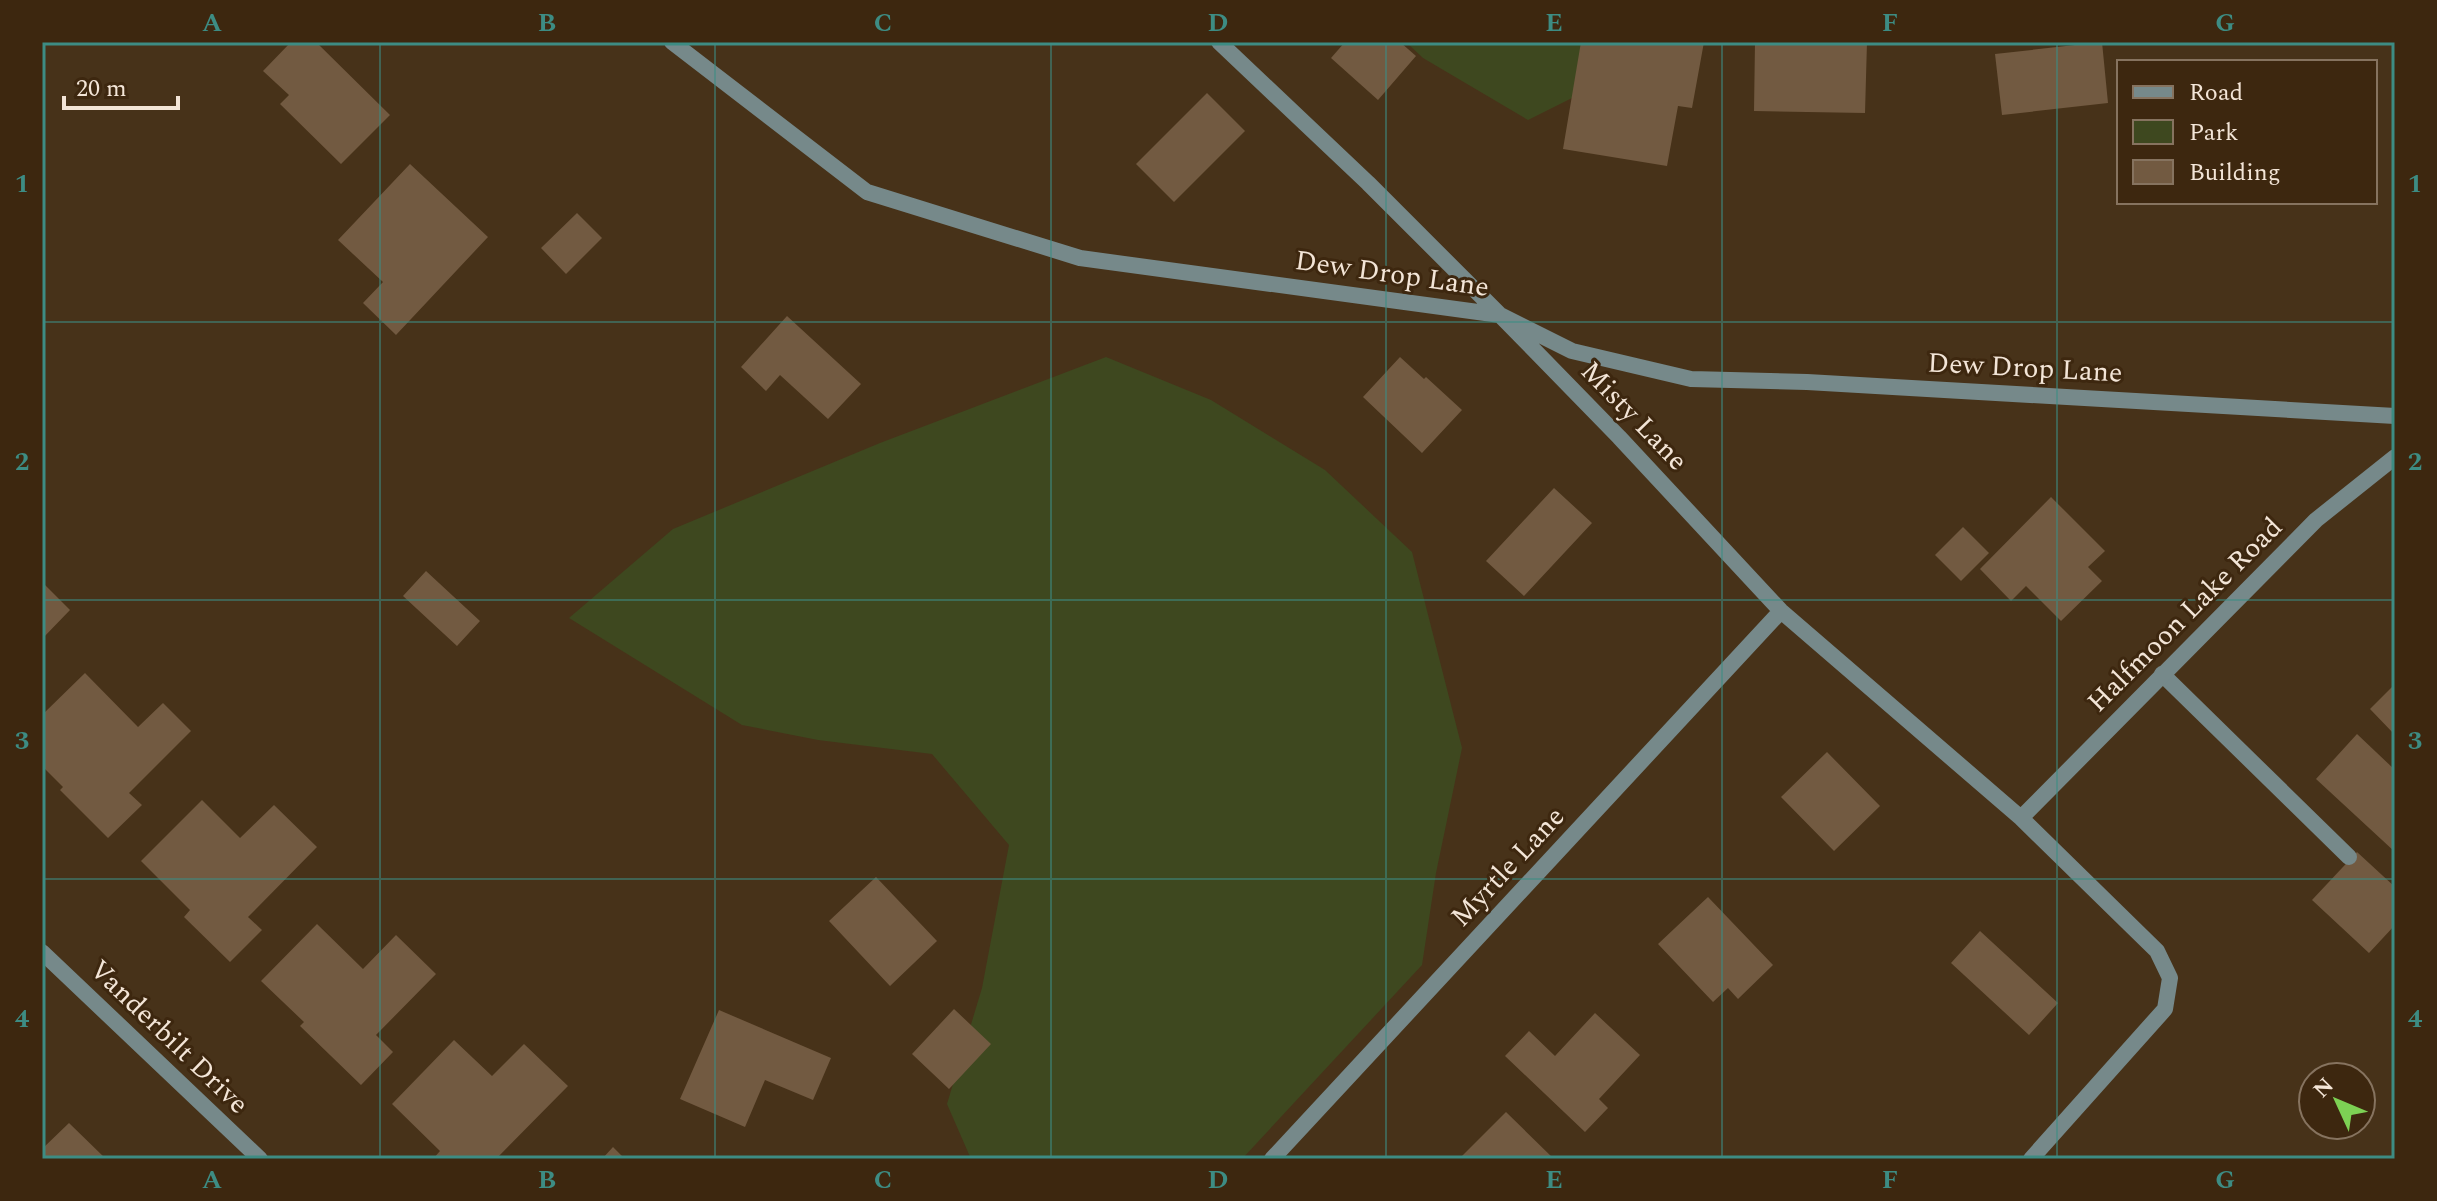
<svg xmlns="http://www.w3.org/2000/svg" width="2437" height="1201" viewBox="0 0 2437 1201" font-family="Spectral,serif">
	<rect width="100%" height="100%" fill="#473219"/>
	<path fill="#3e481f" d="M 1406,42 L 1671,42 L 1632,68 L 1528,120 L 1423,58 Z
		M 1106,357 L 1211,400 L 1325,470 L 1412,552 L 1462,748 L 1436,873 L 1422,965 L 1242,1159 L 971,1159 L 947,1104 L 982,988 L 1009,845 L 932,754 L 818,740 L 742,725 L 569,618 L 673,529 L 880,443 Z"/>
	<path fill="#725a41" d="M 291,42 L 316,42 L 390,115 L 341,164 L 280,104 L 289,95 L 263,71 Z
		M 1345,42 L 1400,42 L 1416,56 L 1378,100 L 1331,58 Z
		M 1581,42 L 1704,42 L 1692,108 L 1678,106 L 1667,166 L 1563,149 Z
		M 1755,42 L 1867,42 L 1865,113 L 1754,111 Z
		M 2102,42 L 2108,103 L 2002,115 L 1995,54 Z
		M 1207,93 L 1245,131 L 1174,202 L 1136,164 Z
		M 410,164 L 488,237 L 396,335 L 363,303 L 383,282 L 338,240 Z
		M 577,213 L 602,238 L 566,274 L 541,248 Z
		M 787,316 L 861,384 L 828,419 L 780,375 L 766,391 L 741,367 Z
		M 1400,357 L 1424,379 L 1426,377 L 1462,410 L 1422,453 L 1363,397 Z
		M 1554,488 L 1592,523 L 1524,596 L 1486,561 Z
		M 2051,497 L 2105,551 L 2088,567 L 2102,581 L 2061,621 L 2026,586 L 2011,601 L 1980,569 Z
		M 1963,527 L 1989,553 L 1961,581 L 1935,555 Z
		M 426,571 L 480,621 L 457,646 L 403,596 Z
		M 42,582 L 70,610 L 42,639 Z
		M 85,673 L 138,727 L 163,703 L 191,731 L 129,793 L 142,805 L 108,838 L 60,790 L 63,787 L 42,766 L 42,715 Z
		M 2395,684 L 2395,735 L 2370,709 Z
		M 2357,734 L 2395,770 L 2395,852 L 2316,779 Z
		M 1827,752 L 1880,806 L 1834,851 L 1781,797 Z
		M 202,800 L 240,838 L 274,805 L 317,847 L 248,917 L 262,930 L 230,962 L 184,917 L 190,910 L 141,861 Z
		M 2357,852 L 2395,887 L 2395,925 L 2369,953 L 2312,900 Z
		M 876,877 L 937,941 L 890,986 L 829,921 Z
		M 1708,897 L 1773,965 L 1738,999 L 1728,988 L 1713,1002 L 1658,944 Z
		M 317,924 L 363,969 L 396,935 L 436,974 L 376,1035 L 393,1052 L 361,1085 L 300,1026 L 304,1022 L 261,981 Z
		M 1980,931 L 2058,1003 L 2029,1035 L 1951,963 Z
		M 954,1009 L 991,1044 L 949,1089 L 912,1054 Z
		M 719,1010 L 831,1058 L 813,1100 L 765,1080 L 745,1127 L 680,1099 Z
		M 1595,1013 L 1640,1055 L 1599,1099 L 1608,1108 L 1585,1132 L 1505,1056 L 1529,1031 L 1555,1056 Z
		M 454,1040 L 492,1076 L 524,1044 L 568,1086 L 498,1157 L 500,1159 L 433,1159 L 440,1151 L 392,1104 Z
		M 1506,1112 L 1554,1159 L 1459,1159 Z
		M 69,1123 L 106,1159 L 42,1159 L 42,1149 Z
		M 613,1147 L 625,1159 L 602,1159 Z"/>
	<g fill="none" stroke-linecap="round" stroke-linejoin="round">
		<path stroke="#76898a" stroke-width="16" d="M 2162,674 L 2349,857"/>
		<path stroke="#76898a" stroke-width="16" d="M 672,42 L 867,192 L 1080,258 L 1500,315 L 1572,351 L 1691,379 L 1807,382 L 2395,416
			M 1219,42 L 1368,183 L 1500,315 L 1619,437 L 1781,611 L 2021,818 L 2157,951 L 2170,978 L 2165,1009 L 2031,1159
			M 2021,818 L 2316,520 L 2395,457
			M 42,952 L 260,1159
			M 1272,1159 L 1781,611"/>
	</g>
	<path fill="none" stroke="#3d8c83" stroke-width="2" stroke-opacity="0.55" d="M 380,42 L 380,1159M 715,42 L 715,1159M 1051,42 L 1051,1159M 1386,42 L 1386,1159M 1722,42 L 1722,1159M 2057,42 L 2057,1159M 42,322 L 2395,322M 42,600 L 2395,600M 42,879 L 2395,879"/>
	<g text-anchor="middle" dominant-baseline="central" stroke-width="6" stroke-linejoin="round" paint-order="stroke">
		<g font-size="28" fill="#f3e5d7" stroke="#3d270f">
			<text transform="translate(1392 274) rotate(8)">Dew Drop Lane</text>
			<text transform="translate(2025 368) rotate(3)">Dew Drop Lane</text>
			<text transform="translate(1634 416) rotate(46)">Misty Lane</text>
			<text transform="translate(2185 615) rotate(-45)">Halfmoon Lake Road</text>
			<text transform="translate(1508 867) rotate(-47)">Myrtle Lane</text>
			<text transform="translate(169 1037) rotate(44)">Vanderbilt Drive</text>
		</g>
	</g>
	<rect width="2437" height="1201" fill="none" stroke="#3d270f" stroke-width="88"/>
	<rect x="2117" y="60" width="260" height="144" fill="#3d270f" stroke="#86735f" stroke-width="2"/>
	<rect x="2133" y="86" width="40" height="12" fill="#76898a" stroke="#86735f" stroke-width="2"/>
	<text x="2189" y="100" font-size="24" fill="#f3e5d7">Road</text>
	<rect x="2133" y="120" width="40" height="24" fill="#3e481f" stroke="#86735f" stroke-width="2"/>
	<text x="2189" y="140" font-size="24" fill="#f3e5d7">Park</text>
	<rect x="2133" y="160" width="40" height="24" fill="#725a41" stroke="#86735f" stroke-width="2"/>
	<text x="2189" y="180" font-size="24" fill="#f3e5d7">Building</text>
	<g transform="translate(2337 1101) rotate(314)"><circle r="38" fill="#3d270f" stroke="#86735f" stroke-width="2"/>
	<path d="M0-6L14 30L0 20L-14 30Z" fill="#7dd154"/>
	<text y="-12" font-size="22" font-weight="bold" text-anchor="middle" fill="#f3e5d7">N</text>
	</g>
	<path d="M64 96v12h114v-12" fill="none" stroke="#f3e5d7" stroke-width="4"/>
	<text x="76" y="96" font-size="24" fill="#f3e5d7" stroke="#3d270f" stroke-width="6" paint-order="stroke">20 m</text>
	<rect x="44" y="44" width="2349" height="1113" fill="none" stroke="#3d8c83" stroke-width="3"/>
	<g font-size="26" text-anchor="middle" font-weight="bold" fill="#3d8c83">
		<text x="212" y="31">A</text>
		<text x="547" y="31">B</text>
		<text x="883" y="31">C</text>
		<text x="1218" y="31">D</text>
		<text x="1554" y="31">E</text>
		<text x="1890" y="31">F</text>
		<text x="2225" y="31">G</text>
		<text x="22" y="192">1</text>
		<text x="2415" y="192">1</text>
		<text x="22" y="470">2</text>
		<text x="2415" y="470">2</text>
		<text x="22" y="749">3</text>
		<text x="2415" y="749">3</text>
		<text x="22" y="1027">4</text>
		<text x="2415" y="1027">4</text>
		<text x="212" y="1188">A</text>
		<text x="547" y="1188">B</text>
		<text x="883" y="1188">C</text>
		<text x="1218" y="1188">D</text>
		<text x="1554" y="1188">E</text>
		<text x="1890" y="1188">F</text>
		<text x="2225" y="1188">G</text>
	</g>
</svg>
